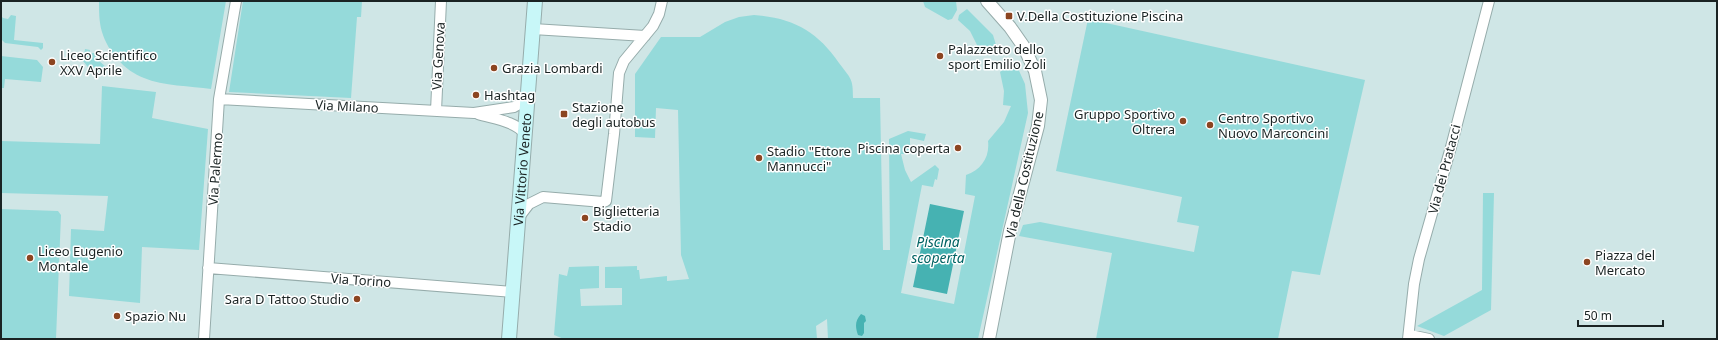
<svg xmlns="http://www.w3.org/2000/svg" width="1718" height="340" viewBox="0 0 1718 340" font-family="'Noto Sans',sans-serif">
	<rect width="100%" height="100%" fill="#cfe6e6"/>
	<path fill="#95dada" d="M 99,1 L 226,1 L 211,89 C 191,86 163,86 144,78 C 125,71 108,52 102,32 C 99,22 99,11 99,1 Z
		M 243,1 L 362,1 L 361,17 L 357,17 L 351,98 L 229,92 Z
		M 923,1 L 956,1 L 957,10 L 952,19 L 948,20 L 925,7 Z
		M 967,9 L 993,35 L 996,45 L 994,50 L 980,51 L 970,31 L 958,20 L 959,15 Z
		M 11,15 L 16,16 L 14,40 L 43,43 L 43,48 L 41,50 L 38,47 L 5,43 L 1,39 L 1,16 L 3,18 L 8,19 Z
		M 754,15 C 793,18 817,31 839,63 C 851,79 853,78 853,98 L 880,98 L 883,250 L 890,250 L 889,139 L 908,131 L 926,134 L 924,141 L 910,138 L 910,154 L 901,154 L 905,170 L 911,182 L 935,165 L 939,169 L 937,180 L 935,179 L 933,187 L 922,185 L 901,293 L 954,304 L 975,196 L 965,194 L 966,175 C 981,170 990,157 988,141 L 1004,122 L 1011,106 L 1003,105 L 1004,91 L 1000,72 L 1006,67 L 1016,64 L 1025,84 L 1028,113 L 978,339 L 828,339 L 827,319 L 816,326 L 817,339 L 564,339 L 554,335 L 559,274 L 567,276 L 569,267 L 599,266 L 599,288 L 580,289 L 581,306 L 622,305 L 622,288 L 605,288 L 605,267 L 637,266 L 637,270 L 639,270 L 640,279 L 667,276 L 667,281 L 689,279 L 681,255 L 678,110 L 656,108 L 655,138 L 635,137 L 635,74 L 661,37 L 700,37 L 725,22 L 739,17 Z
		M 1088,19 L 1365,80 L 1320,275 L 1292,271 L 1278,339 L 1096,339 L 1112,253 L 1019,236 L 1023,225 L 1040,222 L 1194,252 L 1199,226 L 1177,222 L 1182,197 L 1056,171 Z
		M 85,49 L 90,50 L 90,53 L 95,53 L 97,59 L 107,68 L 106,73 L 92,72 L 83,61 Z
		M 1,56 L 37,60 L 43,67 L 41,82 L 5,79 L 4,88 L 1,88 Z
		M 102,86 L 156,92 L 152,118 L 208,129 L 199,250 L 142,247 L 140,303 L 69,296 L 71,229 L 104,231 L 108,196 L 1,193 L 1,141 L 100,144 Z
		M 1483,193 L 1494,193 L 1491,310 L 1444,336 L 1417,326 L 1482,290 Z
		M 1,209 L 58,211 L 61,215 L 56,339 L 1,339 Z"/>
	<path fill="#46b2b2" d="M 930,204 L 964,211 L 947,294 L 913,287 Z
		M 861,314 L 865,316 L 866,321 L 864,323 L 864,333 L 862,336 L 858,335 C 855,326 855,321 861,314 Z"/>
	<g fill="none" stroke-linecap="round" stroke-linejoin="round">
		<defs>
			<path id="minor" d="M 533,29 L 645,36
				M 219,99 L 474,113 L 514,107 L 521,103 L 527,92
				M 436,111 L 441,1
				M 478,114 C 494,119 515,121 525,134
				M 519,217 L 529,204 L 543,197 L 603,202 L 606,201 L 614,134 L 619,73 L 624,61 L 653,26 L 659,14 L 662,1
				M 208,268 L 514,292
				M 1410,335 L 1429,339
				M 204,339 L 219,99 L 236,1
				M 1408,339 L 1414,284 L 1419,259 L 1451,147 L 1489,1"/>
			<path id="tertiary" d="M 987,1 L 1010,27 L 1024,47 L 1035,71 L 1041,100 L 1038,126 L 1010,231 L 989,339"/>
			<g id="secondary">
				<path id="s1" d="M 509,339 L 535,1"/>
			</g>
		</defs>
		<use href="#minor" stroke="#96acab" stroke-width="12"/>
		<use href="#tertiary" stroke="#96acab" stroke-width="14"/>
		<use href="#secondary" stroke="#96acab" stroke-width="16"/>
		<use href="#minor" stroke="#fff" stroke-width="10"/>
		<use href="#tertiary" stroke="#fff" stroke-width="12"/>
		<use href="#secondary" stroke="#c8f7f8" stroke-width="14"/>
	</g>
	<g fill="#8c4521" stroke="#fff" stroke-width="1.5">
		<rect x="1005" y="12" width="8" height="8" rx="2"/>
		<circle cx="940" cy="56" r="4"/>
		<circle cx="52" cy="62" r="4"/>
		<circle cx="494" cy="68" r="4"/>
		<circle cx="476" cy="95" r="4"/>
		<rect x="560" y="110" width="8" height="8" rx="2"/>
		<circle cx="1183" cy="121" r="4"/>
		<circle cx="1210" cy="125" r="4"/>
		<circle cx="958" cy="148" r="4"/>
		<circle cx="759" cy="158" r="4"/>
		<circle cx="585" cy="218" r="4"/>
		<circle cx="30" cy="258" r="4"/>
		<circle cx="1587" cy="262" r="4"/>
		<circle cx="357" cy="299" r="4"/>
		<circle cx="117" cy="316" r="4"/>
	</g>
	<g text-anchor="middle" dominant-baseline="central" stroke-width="3" stroke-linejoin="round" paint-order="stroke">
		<g font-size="13" fill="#1a2323" stroke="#fff" text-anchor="start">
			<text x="1017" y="16">V.Della Costituzione Piscina</text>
			<text x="948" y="49">Palazzetto dello<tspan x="948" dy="15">sport Emilio Zoli</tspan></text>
			<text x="60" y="55">Liceo Scientifico<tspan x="60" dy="15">XXV Aprile</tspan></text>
			<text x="502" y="68">Grazia Lombardi</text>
			<text x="484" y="95">Hashtag</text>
			<text x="572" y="107">Stazione<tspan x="572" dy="15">degli autobus</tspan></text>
			<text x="1175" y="114" text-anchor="end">Gruppo Sportivo<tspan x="1175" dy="15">Oltrera</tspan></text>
			<text x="1218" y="118">Centro Sportivo<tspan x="1218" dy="15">Nuovo Marconcini</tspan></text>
			<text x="950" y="148" text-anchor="end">Piscina coperta</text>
			<text x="767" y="151">Stadio "Ettore<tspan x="767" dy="15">Mannucci"</tspan></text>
			<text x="593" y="211">Biglietteria<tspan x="593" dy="15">Stadio</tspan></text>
			<text x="38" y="251">Liceo Eugenio<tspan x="38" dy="15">Montale</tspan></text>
			<text x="1595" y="255">Piazza del<tspan x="1595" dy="15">Mercato</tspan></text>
			<text x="349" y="299" text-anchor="end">Sara D Tattoo Studio</text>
			<text x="125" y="316">Spazio Nu</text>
		</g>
		<g font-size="13" fill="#1a2323" stroke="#fff">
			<text transform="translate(438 56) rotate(-87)">Via Genova</text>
			<text transform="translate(347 106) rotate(3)">Via Milano</text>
			<text transform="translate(215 169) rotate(-86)">Via Palermo</text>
			<text transform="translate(1444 169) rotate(-75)">Via dei Pratacci</text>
			<text stroke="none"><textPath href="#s1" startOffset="170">Via Vittorio Veneto</textPath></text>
			<text transform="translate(1024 175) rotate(-77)">Via della Costituzione</text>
			<text transform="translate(361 280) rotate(4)">Via Torino</text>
		</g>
		<g font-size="14" font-style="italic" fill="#026363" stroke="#fff">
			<text x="938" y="241">Piscina<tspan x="938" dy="16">scoperta</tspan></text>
		</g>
	</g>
	<rect width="1718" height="340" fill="none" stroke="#1a2323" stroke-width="4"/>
	<path d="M1578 320v6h85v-6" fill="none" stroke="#1a2323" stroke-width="2"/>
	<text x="1584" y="320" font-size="12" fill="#1a2323" stroke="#ffffff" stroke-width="3" paint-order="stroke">50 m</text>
</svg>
